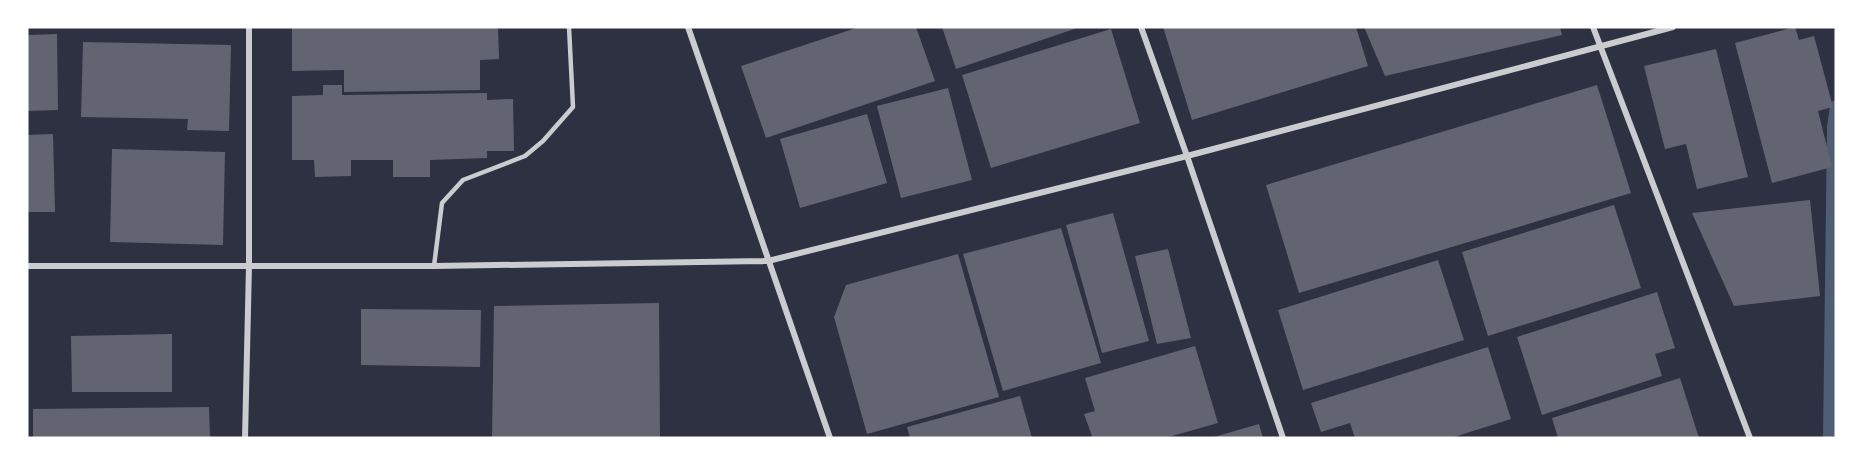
<svg xmlns="http://www.w3.org/2000/svg" width="1863" height="465" viewBox="0 0 1863 465" font-family="'IBM Plex Sans',sans-serif">
	<rect width="100%" height="100%" fill="#2d3142"/>
	<g fill="none" stroke-linecap="round" stroke-linejoin="round">
		<path stroke="#4f5d75" stroke-width="12" d="M 1829,438 L 1833,127 L 1836,106"/>
	</g>
	<path fill="#626471" d="M 292,27 L 498,27 L 499,59 L 480,60 L 480,90 L 344,92 L 344,70 L 292,71 Z
		M 859,27 L 916,27 L 935,81 L 766,138 L 741,66 Z
		M 942,27 L 1080,27 L 956,69 Z
		M 1163,27 L 1356,27 L 1368,66 L 1192,120 Z
		M 1364,27 L 1560,27 L 1562,35 L 1385,76 Z
		M 1795,27 L 1799,40 L 1814,36 L 1833,107 L 1818,111 L 1832,167 L 1772,183 L 1735,43 Z
		M 1111,29 L 1140,123 L 991,168 L 962,75 Z
		M 57,34 L 58,110 L 27,111 L 27,35 Z
		M 83,42 L 231,45 L 229,131 L 187,130 L 188,119 L 81,117 Z
		M 1716,49 L 1748,177 L 1697,189 L 1686,144 L 1665,149 L 1644,66 Z
		M 323,85 L 342,85 L 342,95 L 487,93 L 487,100 L 513,99 L 514,151 L 487,151 L 487,158 L 430,160 L 430,177 L 393,177 L 393,160 L 351,160 L 351,176 L 315,177 L 314,160 L 292,160 L 292,96 L 323,95 Z
		M 1597,85 L 1631,193 L 1299,293 L 1266,185 Z
		M 948,88 L 972,180 L 901,198 L 877,106 Z
		M 867,114 L 887,183 L 800,208 L 780,139 Z
		M 53,134 L 55,212 L 27,212 L 27,135 Z
		M 112,149 L 225,152 L 223,245 L 110,242 Z
		M 1810,200 L 1820,296 L 1734,306 L 1692,213 Z
		M 1614,205 L 1641,288 L 1488,336 L 1462,252 Z
		M 1113,213 L 1149,341 L 1102,353 L 1066,225 Z
		M 1061,228 L 1101,363 L 1003,391 L 963,254 Z
		M 1168,249 L 1191,338 L 1157,344 L 1135,256 Z
		M 958,254 L 999,397 L 867,434 L 834,317 L 846,285 Z
		M 1438,260 L 1464,340 L 1303,390 L 1278,310 Z
		M 1657,292 L 1675,348 L 1655,354 L 1662,376 L 1542,415 L 1517,337 Z
		M 659,303 L 660,438 L 492,438 L 494,306 Z
		M 361,309 L 481,310 L 480,367 L 361,365 Z
		M 172,334 L 172,392 L 72,392 L 71,336 Z
		M 1195,346 L 1218,423 L 1165,438 L 1087,438 L 1092,436 L 1084,414 L 1095,411 L 1085,378 Z
		M 1488,347 L 1511,419 L 1451,438 L 1355,438 L 1350,423 L 1321,432 L 1311,403 Z
		M 1680,378 L 1699,438 L 1558,438 L 1552,418 Z
		M 1020,396 L 1032,438 L 910,438 L 907,427 Z
		M 209,407 L 210,438 L 33,438 L 33,409 Z
		M 1259,424 L 1263,438 L 1214,438 L 1214,437 Z"/>
	<g fill="none" stroke-linecap="round" stroke-linejoin="round">
		<path stroke="#caccd0" stroke-width="4.5" d="M 434,266 L 442,203 L 463,180 L 525,156 L 543,141 L 573,107 L 569,27"/>
		<path stroke="#caccd0" stroke-width="6" d="M 688,27 L 830,438
			M 1141,27 L 1187,156 L 1283,438
			M 1593,27 L 1750,438
			M 27,266 L 434,266 L 768,261 L 1187,156 L 1673,27
			M 245,438 L 249,266 L 249,27"/>
	</g>
	<rect width="1863" height="465" fill="none" stroke="#ffffff" stroke-width="57"/>
</svg>
